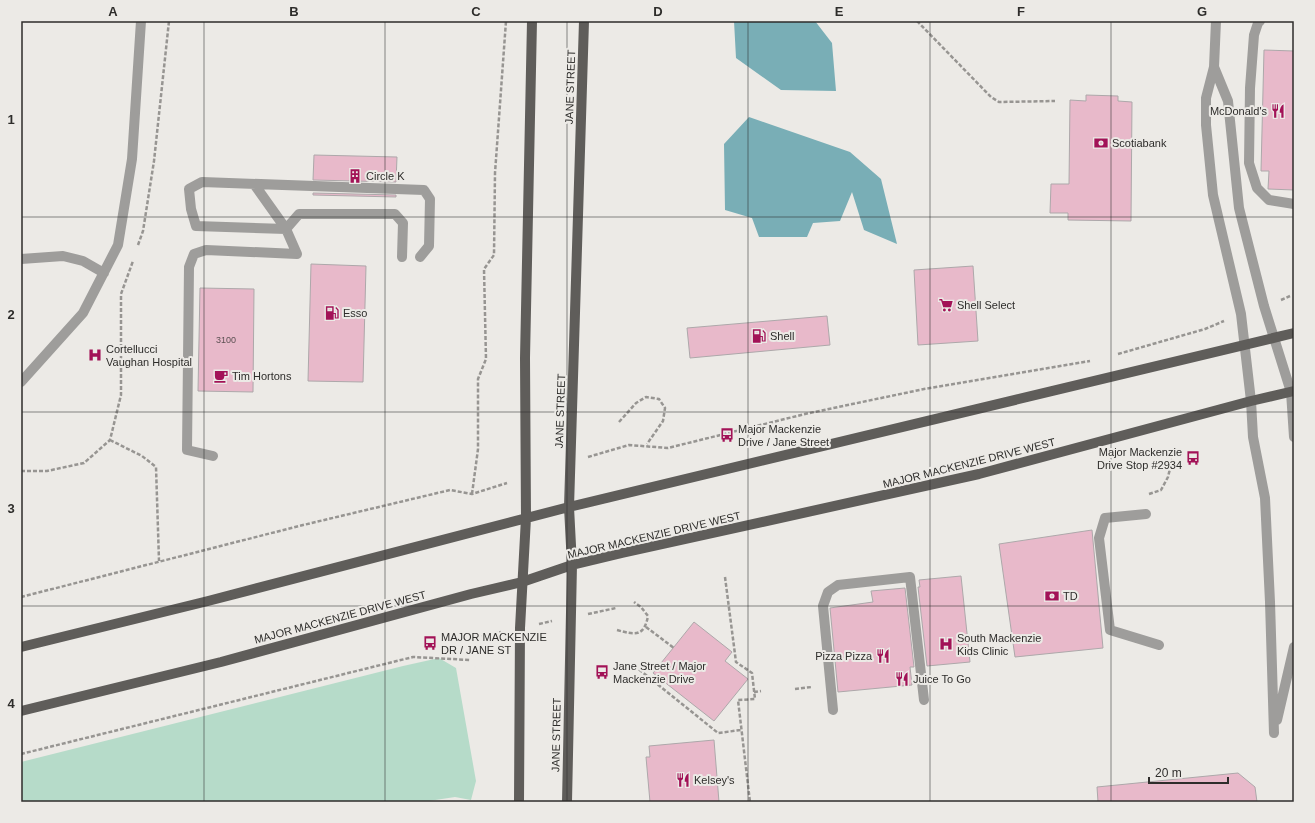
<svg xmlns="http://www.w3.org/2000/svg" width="1315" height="823" viewBox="0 0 1315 823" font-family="Arial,sans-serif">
	<rect width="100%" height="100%" fill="#eceae6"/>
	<path fill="#b6dbc9" d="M 439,658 L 456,668 L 476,781 L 471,800 L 455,797 L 422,802 L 21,802 L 21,762 L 403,666 Z"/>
	<path fill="#79aeb6" d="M 734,21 L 815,21 L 832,43 L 836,91 L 781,90 L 736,58 Z
		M 749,117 L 850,152 L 881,179 L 897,244 L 864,230 L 852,192 L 840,221 L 813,223 L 807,237 L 759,237 L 752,218 L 725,210 L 724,144 Z"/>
	<path fill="#e8b9ca" stroke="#ada8aa" d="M 1264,50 L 1294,51 L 1294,190 L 1268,189 L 1269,171 L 1261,171 Z
		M 1086,95 L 1118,96 L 1118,101 L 1132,102 L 1131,221 L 1068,220 L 1068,213 L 1050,213 L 1051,184 L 1069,184 L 1070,100 L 1086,101 Z
		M 314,155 L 397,157 L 396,182 L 313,180 Z
		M 313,193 L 396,195 L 396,197 L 313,195 Z
		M 311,264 L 366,266 L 363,382 L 308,381 Z
		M 973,266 L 978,341 L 918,345 L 914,270 Z
		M 200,288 L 254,289 L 253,392 L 198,391 Z
		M 827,316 L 830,345 L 690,358 L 687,328 Z
		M 1092,530 L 1103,648 L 1015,657 L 999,544 Z
		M 961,576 L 970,662 L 927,666 L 918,587 L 920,587 L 919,580 Z
		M 905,588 L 914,667 L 910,667 L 912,685 L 838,692 L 830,608 L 873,602 L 871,591 Z
		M 694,622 L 732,652 L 725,661 L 748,679 L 714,721 L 653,673 Z
		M 714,740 L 719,802 L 650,802 L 646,757 L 650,757 L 649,746 Z
		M 1238,773 L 1255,787 L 1257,802 L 1098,802 L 1097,787 Z"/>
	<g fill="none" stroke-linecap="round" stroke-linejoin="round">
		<path stroke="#979592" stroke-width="2.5" stroke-dasharray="4 2" stroke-linecap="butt" d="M 917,21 L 991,97 L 999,102 L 1055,101
			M 138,245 L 143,231 L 154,161 L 169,21
			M 1281,300 L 1290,296
			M 1118,354 L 1205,329 L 1224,321
			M 619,422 L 636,403 L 646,397 L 659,399 L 665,408 L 663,421 L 647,444
			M 110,440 L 142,456 L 156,467 L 159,561
			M 588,457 L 629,445 L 668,448 L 805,414 L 924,389 L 1090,361
			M 21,471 L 47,471 L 84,463 L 110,440 L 121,395 L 121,294 L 133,261
			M 472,494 L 478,449 L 478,379 L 486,359 L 484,269 L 494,255 L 495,173 L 506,21
			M 1149,494 L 1161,490 L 1168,477 L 1173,456
			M 725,577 L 736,662 L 752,673 L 755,699 L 738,700 L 750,802
			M 21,597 L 299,526 L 450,490 L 472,494 L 507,483
			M 588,614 L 616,608
			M 539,624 L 552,621
			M 646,627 L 674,648
			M 617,630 C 635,635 644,637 648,616 L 641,607 L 634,602
			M 470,639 L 501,632
			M 616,669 L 636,667 L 718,733 L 741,730
			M 795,689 L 812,687
			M 754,692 L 761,691
			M 21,754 L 413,657 L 470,660"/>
		<path stroke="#9e9d9b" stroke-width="10" d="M 1216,21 L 1214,67 L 1206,98 L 1206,125 L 1213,195 L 1241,314 L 1251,401 L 1253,437 L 1265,498 L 1270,602 L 1274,733
			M 1260,21 L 1258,23 L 1254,35 L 1250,88 L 1249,163 L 1257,188 L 1269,200 L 1294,204
			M 1214,67 L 1228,101 L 1239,208 L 1264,306 L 1291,392 L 1294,437
			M 254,184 L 286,229 L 299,214 L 395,214 L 403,223 L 402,257
			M 21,259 L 63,256 L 83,261 L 104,273
			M 21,382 L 83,313 L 118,245 L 132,159 L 141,21
			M 213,456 L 187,450 L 189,267 L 194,254 L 206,250 L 297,254 L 286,229 L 196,226 L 191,209 L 189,189 L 202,182 L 424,190 L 430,199 L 429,246 L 420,257
			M 1146,514 L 1105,518 L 1099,538 L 1110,630 L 1159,645
			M 833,710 L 823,606 L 828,592 L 838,585 L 910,577 L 924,700
			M 1277,720 L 1294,647"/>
		<path stroke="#5f5d5a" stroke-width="10" d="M 21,647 L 208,601 L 569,507 L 1294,333
			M 21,711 L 221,662 L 471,594 L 522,582 L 572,565 L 622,553 L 979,474 L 1251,401 L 1294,391
			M 519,802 L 520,628 L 526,518 L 525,358 L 532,21
			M 567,802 L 572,565 L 569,507 L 584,21"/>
	</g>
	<path fill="none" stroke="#2e2d2b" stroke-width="1" stroke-opacity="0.55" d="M 204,21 L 204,802M 385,21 L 385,802M 567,21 L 567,802M 748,21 L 748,802M 930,21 L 930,802M 1111,21 L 1111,802M 21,217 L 1294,217M 21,412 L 1294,412M 21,606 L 1294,606"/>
	<defs>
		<symbol id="restaurant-bare" viewBox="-9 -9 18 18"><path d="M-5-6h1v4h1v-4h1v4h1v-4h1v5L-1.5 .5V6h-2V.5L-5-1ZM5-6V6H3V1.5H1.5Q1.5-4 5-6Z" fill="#a21257" stroke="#eceae6" stroke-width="2.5" paint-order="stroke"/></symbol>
		<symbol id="bank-bare" viewBox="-9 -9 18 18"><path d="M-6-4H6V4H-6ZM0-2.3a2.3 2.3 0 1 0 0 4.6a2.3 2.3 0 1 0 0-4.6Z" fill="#a21257" stroke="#eceae6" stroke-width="2.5" paint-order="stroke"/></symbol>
		<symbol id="building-bare" viewBox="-9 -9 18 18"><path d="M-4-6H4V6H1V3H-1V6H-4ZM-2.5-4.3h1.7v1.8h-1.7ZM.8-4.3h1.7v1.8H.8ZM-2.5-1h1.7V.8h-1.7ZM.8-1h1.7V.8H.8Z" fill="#a21257" stroke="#eceae6" stroke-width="2.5" paint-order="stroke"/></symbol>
		<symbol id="supermarket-bare" viewBox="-9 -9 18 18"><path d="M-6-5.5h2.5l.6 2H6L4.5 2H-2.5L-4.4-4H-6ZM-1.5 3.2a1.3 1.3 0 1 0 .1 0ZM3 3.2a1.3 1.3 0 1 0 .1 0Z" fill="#a21257" stroke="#eceae6" stroke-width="2.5" paint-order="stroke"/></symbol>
		<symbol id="fuel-bare" viewBox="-9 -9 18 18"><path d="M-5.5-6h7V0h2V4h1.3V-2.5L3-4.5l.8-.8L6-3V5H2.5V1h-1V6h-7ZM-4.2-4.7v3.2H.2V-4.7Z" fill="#a21257" stroke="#eceae6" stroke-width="2.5" paint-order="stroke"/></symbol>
		<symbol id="hospital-bare" viewBox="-9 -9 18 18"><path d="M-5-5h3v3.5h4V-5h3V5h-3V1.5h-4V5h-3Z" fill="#a21257" stroke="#eceae6" stroke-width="2.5" paint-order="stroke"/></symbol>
		<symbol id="cafe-bare" viewBox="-9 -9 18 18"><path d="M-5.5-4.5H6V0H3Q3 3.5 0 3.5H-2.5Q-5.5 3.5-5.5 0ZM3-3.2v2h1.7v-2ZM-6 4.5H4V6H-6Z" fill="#a21257" stroke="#eceae6" stroke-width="2.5" paint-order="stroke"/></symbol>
		<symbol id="bus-bare" viewBox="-9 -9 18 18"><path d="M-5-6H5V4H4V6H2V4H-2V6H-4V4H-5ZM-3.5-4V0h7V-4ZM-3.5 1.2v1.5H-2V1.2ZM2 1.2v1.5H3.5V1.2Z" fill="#a21257" stroke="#eceae6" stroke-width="2.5" paint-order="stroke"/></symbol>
	</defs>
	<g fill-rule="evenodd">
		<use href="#restaurant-bare" x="1268" y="101" width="20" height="20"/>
		<use href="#bank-bare" x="1091" y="133" width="20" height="20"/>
		<use href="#building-bare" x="345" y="166" width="20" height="20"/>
		<use href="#supermarket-bare" x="936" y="295" width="20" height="20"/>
		<use href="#fuel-bare" x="322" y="303" width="20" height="20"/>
		<use href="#fuel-bare" x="749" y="326" width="20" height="20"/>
		<use href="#hospital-bare" x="85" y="345" width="20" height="20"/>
		<use href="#cafe-bare" x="211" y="366" width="20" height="20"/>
		<use href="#bus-bare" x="717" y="425" width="20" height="20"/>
		<use href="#bus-bare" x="1183" y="448" width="20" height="20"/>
		<use href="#bank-bare" x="1042" y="586" width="20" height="20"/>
		<use href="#bus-bare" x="420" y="633" width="20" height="20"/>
		<use href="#hospital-bare" x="936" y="634" width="20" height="20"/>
		<use href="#restaurant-bare" x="873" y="646" width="20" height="20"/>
		<use href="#bus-bare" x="592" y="662" width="20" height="20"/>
		<use href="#restaurant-bare" x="892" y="669" width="20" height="20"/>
		<use href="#restaurant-bare" x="673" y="770" width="20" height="20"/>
	</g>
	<g text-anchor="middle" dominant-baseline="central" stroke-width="4" stroke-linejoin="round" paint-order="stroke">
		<g font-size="9" fill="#5c5053">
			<text x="226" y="340">3100</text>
		</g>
		<g font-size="11" fill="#2e2d2b" stroke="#eceae6">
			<text transform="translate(570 87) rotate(-88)">JANE STREET</text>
			<text transform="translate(560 411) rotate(-88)">JANE STREET</text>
			<text transform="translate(969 463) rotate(-14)">MAJOR MACKENZIE DRIVE WEST</text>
			<text transform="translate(654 535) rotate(-13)">MAJOR MACKENZIE DRIVE WEST</text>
			<text transform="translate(340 617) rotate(-15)">MAJOR MACKENZIE DRIVE WEST</text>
			<text transform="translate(556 735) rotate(-89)">JANE STREET</text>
		</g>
		<g font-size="11" fill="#2e2d2b" stroke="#eceae6" text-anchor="start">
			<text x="1267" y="111" text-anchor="end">McDonald's</text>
			<text x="1112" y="143">Scotiabank</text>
			<text x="366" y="176">Circle K</text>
			<text x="957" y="305">Shell Select</text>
			<text x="343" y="313">Esso</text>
			<text x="770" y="336">Shell</text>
			<text x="106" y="349">Cortellucci<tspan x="106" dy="13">Vaughan Hospital</tspan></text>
			<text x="232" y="376">Tim Hortons</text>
			<text x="738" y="429">Major Mackenzie<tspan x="738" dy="13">Drive / Jane Street</tspan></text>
			<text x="1182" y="452" text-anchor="end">Major Mackenzie<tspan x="1182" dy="13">Drive Stop #2934</tspan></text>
			<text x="1063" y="596">TD</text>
			<text x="441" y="637">MAJOR MACKENZIE<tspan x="441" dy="13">DR / JANE ST</tspan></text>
			<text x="957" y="638">South Mackenzie<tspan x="957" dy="13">Kids Clinic</tspan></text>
			<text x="872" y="656" text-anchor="end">Pizza Pizza</text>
			<text x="613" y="666">Jane Street / Major<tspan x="613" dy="13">Mackenzie Drive</tspan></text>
			<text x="913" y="679">Juice To Go</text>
			<text x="694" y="780">Kelsey's</text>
		</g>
	</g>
	<rect width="1315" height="823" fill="none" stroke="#eceae6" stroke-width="44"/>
	<path d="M1149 777v6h79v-6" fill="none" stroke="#2e2d2b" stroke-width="2"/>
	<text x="1155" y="777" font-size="12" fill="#2e2d2b" stroke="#eceae6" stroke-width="3" paint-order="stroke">20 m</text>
	<rect x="22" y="22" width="1271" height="779" fill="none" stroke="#2e2d2b" stroke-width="1.5"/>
	<g font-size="13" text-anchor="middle" font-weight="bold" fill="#2e2d2b">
		<text x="113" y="16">A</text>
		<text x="294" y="16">B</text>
		<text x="476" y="16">C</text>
		<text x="658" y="16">D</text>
		<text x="839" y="16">E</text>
		<text x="1021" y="16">F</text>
		<text x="1202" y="16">G</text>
		<text x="11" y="124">1</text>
		<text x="11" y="319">2</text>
		<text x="11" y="513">3</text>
		<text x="11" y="708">4</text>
	</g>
</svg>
